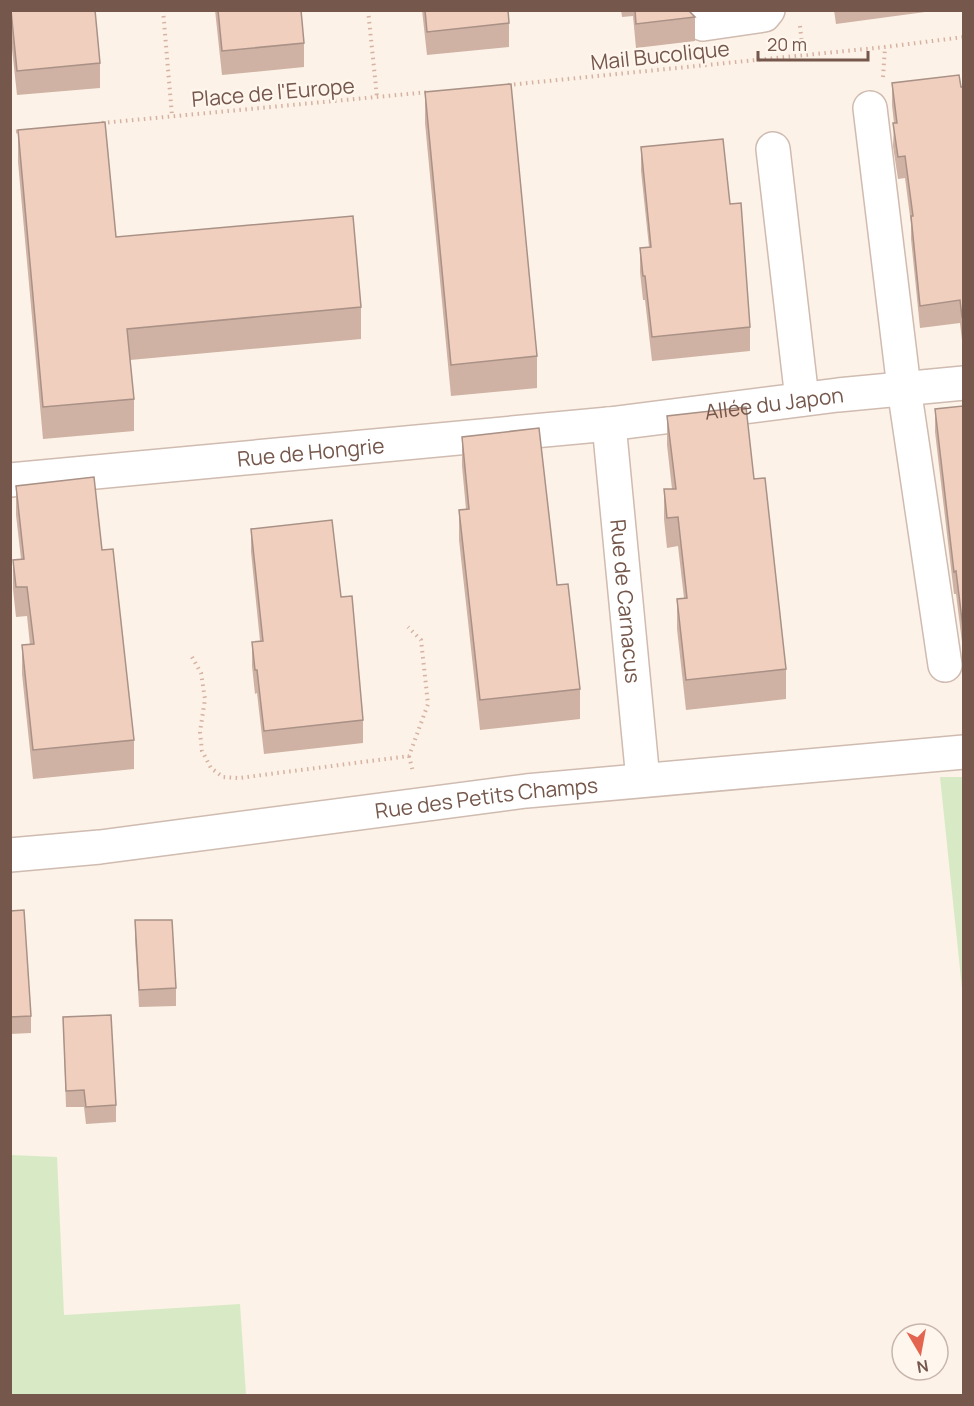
<svg xmlns="http://www.w3.org/2000/svg" width="974" height="1406" viewBox="0 0 974 1406" font-family="Manrope,sans-serif">
	<rect width="100%" height="100%" fill="#fcf2e7"/>
	<path fill="#d7eac5" d="M 940,777 L 963,777 L 963,998 Z
		M 11,1155 L 57,1157 L 64,1315 L 240,1304 L 246,1395 L 11,1395 Z"/>
	<g fill="none" stroke-linecap="round" stroke-linejoin="round">
		<defs>
			<g id="minor">
				<path d="M 703,24 L 764,15 L 768,10"/>
				<path d="M 870,108 L 904,388 L 945,665"/>
				<path d="M 773,149 L 802,399"/>
				<path id="s1" d="M 609,424 L 643,780"/>
				<path id="s2" d="M 10,480 L 609,424 L 838,395 L 964,383"/>
				<path id="s3" d="M 10,855 L 100,847 L 526,791 L 964,752"/>
			</g>
		</defs>
		<use href="#minor" stroke="#d0bbb0" stroke-width="36"/>
		<path stroke="#d6b2a2" stroke-width="4" stroke-dasharray="1.5 4.5" stroke-linecap="butt" d="M 163,10 L 172,116
			M 368,10 L 377,97
			M 800,26 L 803,54
			M 883,77 L 885,47
			M 508,85 L 885,47 L 964,37
			M 102,123 L 429,92
			M 10,132 L 22,131
			M 192,657 L 201,673 L 205,699 L 200,732 L 202,751 L 211,768 L 223,777 L 239,778 L 409,756 L 428,704 L 421,640 L 408,627
			M 409,756 L 413,772"/>
		<use href="#minor" stroke="#fff" stroke-width="33"/>
	</g>
	<path fill="#cfb2a4" d="M 10,10 L 95,10 L 100,63 L 100,88 L 17,95 L 10,30 Z
		M 215,10 L 301,10 L 304,43 L 304,67 L 222,75 Z
		M 422,10 L 508,10 L 509,23 L 509,47 L 427,55 Z
		M 621,10 L 691,10 L 689,12 L 695,17 L 695,41 L 636,48 L 633,16 L 622,17 Z
		M 834,10 L 940,10 L 836,24 Z
		M 892,83 L 963,87 L 963,340 L 962,340 L 960,323 L 920,328 L 911,239 L 911,224 L 905,178 L 898,179 L 893,146 L 894,123 L 892,105 Z
		M 425,92 L 537,356 L 537,388 L 451,396 L 425,123 Z
		M 18,130 L 116,237 L 361,307 L 361,339 L 130,360 L 134,399 L 134,431 L 43,439 L 18,162 Z
		M 641,147 L 730,204 L 750,327 L 750,351 L 652,361 L 645,300 L 643,300 L 640,272 L 640,248 L 649,247 L 641,171 Z
		M 963,406 L 963,650 L 956,594 L 954,594 L 935,432 L 935,409 Z
		M 667,416 L 754,479 L 786,669 L 786,699 L 686,710 L 677,629 L 677,599 L 684,598 L 678,546 L 667,548 L 664,519 L 664,489 L 672,489 L 667,445 Z
		M 462,437 L 557,585 L 580,689 L 580,719 L 480,730 L 459,540 L 459,510 L 466,509 L 462,466 Z
		M 16,486 L 102,550 L 134,740 L 134,769 L 33,779 L 22,674 L 22,645 L 30,645 L 27,616 L 16,617 L 13,589 L 13,560 L 21,559 L 16,515 Z
		M 251,529 L 341,597 L 363,720 L 363,743 L 264,754 L 257,693 L 255,694 L 252,666 L 252,642 L 260,641 L 251,552 Z
		M 10,911 L 31,1016 L 31,1033 L 10,1034 Z
		M 135,920 L 176,988 L 176,1006 L 139,1007 L 135,938 Z
		M 63,1017 L 116,1105 L 116,1122 L 86,1124 L 84,1107 L 66,1107 Z"/>
	<path fill="#f1cfbf" stroke="#a99186" stroke-width="1.5" d="M 11,10 L 95,10 L 100,63 L 17,71 Z
		M 218,10 L 301,10 L 304,43 L 222,51 Z
		M 425,10 L 508,10 L 509,23 L 427,32 Z
		M 635,10 L 688,10 L 695,17 L 636,24 Z
		M 959,75 L 961,87 L 963,87 L 963,317 L 962,317 L 960,300 L 920,306 L 911,216 L 913,216 L 905,156 L 898,157 L 893,123 L 897,123 L 892,83 Z
		M 511,84 L 537,356 L 451,365 L 425,92 Z
		M 105,122 L 116,237 L 353,216 L 361,307 L 127,329 L 134,399 L 43,407 L 18,130 Z
		M 723,139 L 730,204 L 741,203 L 750,327 L 652,337 L 645,276 L 643,276 L 640,248 L 651,247 L 641,147 Z
		M 963,406 L 963,628 L 956,571 L 954,572 L 935,409 Z
		M 746,407 L 754,479 L 765,478 L 786,669 L 686,680 L 677,599 L 687,598 L 678,517 L 667,518 L 664,489 L 676,489 L 667,416 Z
		M 539,428 L 557,585 L 568,584 L 580,689 L 480,700 L 459,510 L 469,509 L 462,437 Z
		M 94,477 L 102,550 L 113,549 L 134,740 L 33,750 L 22,645 L 34,644 L 27,587 L 16,587 L 13,560 L 24,559 L 16,486 Z
		M 332,520 L 341,597 L 352,596 L 363,720 L 264,731 L 257,670 L 255,670 L 252,642 L 263,641 L 251,529 Z
		M 24,910 L 31,1016 L 10,1017 L 10,911 Z
		M 135,920 L 172,920 L 176,988 L 139,990 Z
		M 111,1015 L 116,1105 L 86,1107 L 84,1090 L 66,1091 L 63,1017 Z"/>
	<g text-anchor="middle" dominant-baseline="central" stroke-width="4.5" stroke-linejoin="round" paint-order="stroke">
		<g font-size="21" fill="#75574c" stroke="#fff6ed">
			<text transform="translate(660 55) rotate(-6)">Mail Bucolique</text>
			<text transform="translate(273 92) rotate(-5)">Place de l'Europe</text>
			<text stroke="none"><textPath href="#s2" startOffset="768">Allée du Japon</textPath></text>
			<text stroke="none"><textPath href="#s2" startOffset="302">Rue de Hongrie</textPath></text>
			<text stroke="none"><textPath href="#s1" startOffset="178">Rue de Carnacus</textPath></text>
			<text stroke="none"><textPath href="#s3" startOffset="480">Rue des Petits Champs</textPath></text>
		</g>
	</g>
	<rect width="974" height="1406" fill="none" stroke="#75574c" stroke-width="24"/>
	<g transform="translate(920 1352) rotate(170)"><circle r="28" fill="#fff6ed" stroke="#c8b6ad" stroke-width="1.5"/>
	<path d="M0-4.5L10 22L0 15L-10 22Z" fill="#e3644f"/>
	<text y="-9" font-size="16" font-weight="bold" text-anchor="middle" fill="#75574c">N</text>
	</g>
	<path d="M758 51v9h110v-9" fill="none" stroke="#75574c" stroke-width="3"/>
	<text x="767" y="51" font-size="18" fill="#75574c" stroke="#fff6ed" stroke-width="4.5" paint-order="stroke">20 m</text>
</svg>
